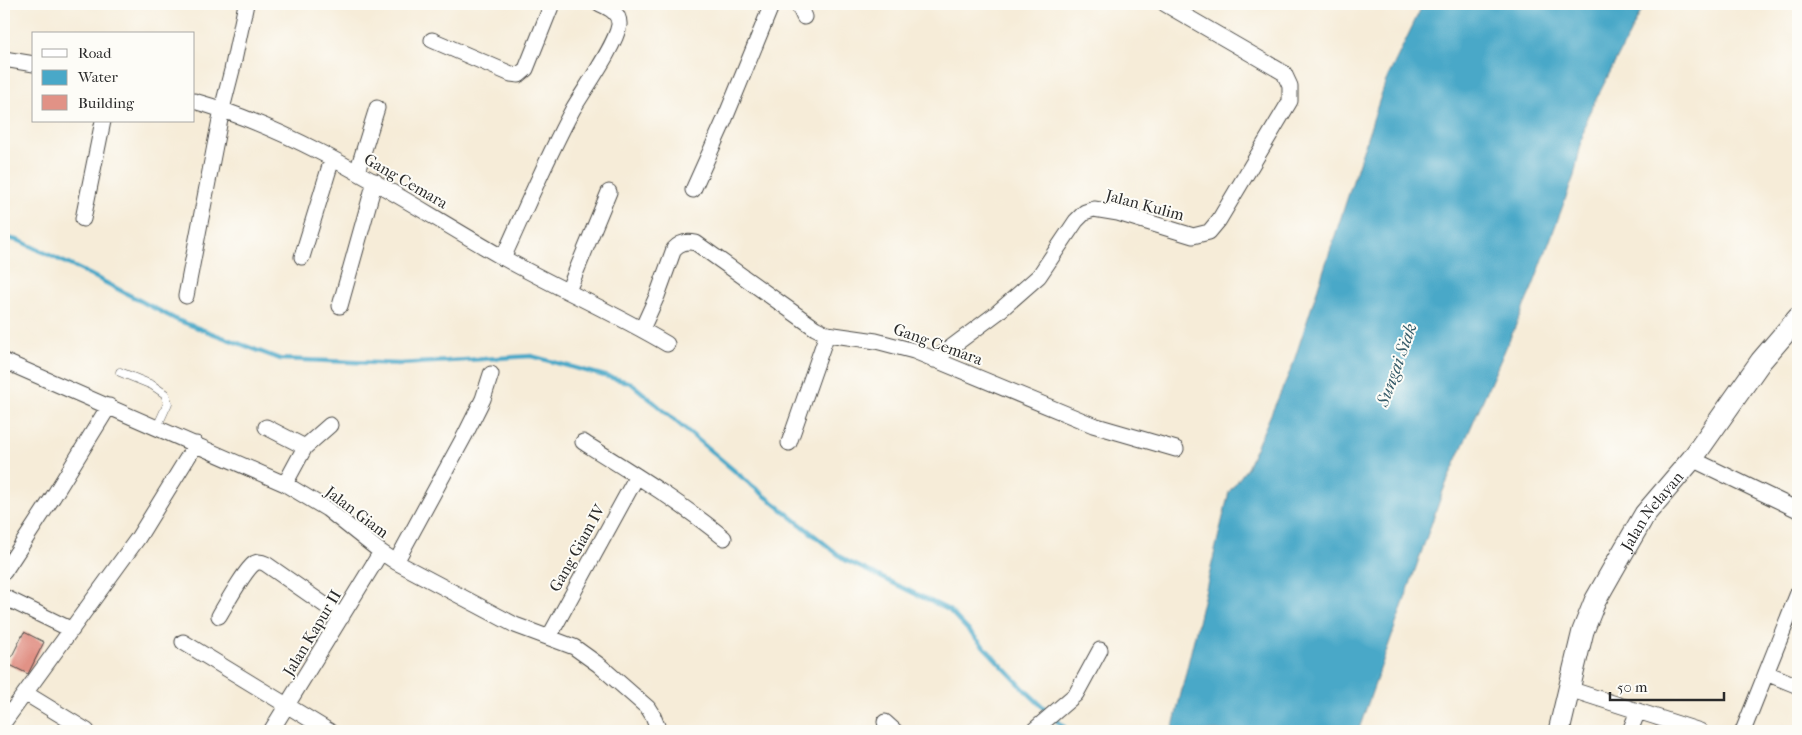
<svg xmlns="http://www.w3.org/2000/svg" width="1802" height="735" viewBox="0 0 1802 735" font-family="'IM FELL French Canon',serif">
	<rect width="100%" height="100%" fill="#fdfcf7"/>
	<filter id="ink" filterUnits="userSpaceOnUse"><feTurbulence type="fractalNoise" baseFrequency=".02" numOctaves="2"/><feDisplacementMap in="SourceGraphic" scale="10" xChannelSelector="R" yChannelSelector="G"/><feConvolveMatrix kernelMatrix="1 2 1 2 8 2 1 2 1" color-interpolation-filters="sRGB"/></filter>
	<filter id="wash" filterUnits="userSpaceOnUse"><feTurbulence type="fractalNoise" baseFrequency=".0096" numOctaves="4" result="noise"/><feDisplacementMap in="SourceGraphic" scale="20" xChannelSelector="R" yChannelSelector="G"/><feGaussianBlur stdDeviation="1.12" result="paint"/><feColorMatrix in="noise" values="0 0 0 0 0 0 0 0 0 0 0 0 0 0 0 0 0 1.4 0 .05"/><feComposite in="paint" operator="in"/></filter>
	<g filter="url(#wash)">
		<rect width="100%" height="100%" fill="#f6ecd8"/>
		<path fill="#49a8c8" stroke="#3a6a7a" d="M 1423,4 L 1645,4 L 1587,117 L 1574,176 L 1533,286 L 1443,491 L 1360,726 L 1359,731 L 1172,731 L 1229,492 L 1247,468 L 1292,367 L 1385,83 Z"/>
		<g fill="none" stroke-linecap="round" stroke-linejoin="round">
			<path stroke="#49a8c8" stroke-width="4.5" d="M 4,237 L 20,241 L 89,274 L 177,320 L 280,359 L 400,364 L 531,356 L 631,383 L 744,479 L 845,560 L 949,610 L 1024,689 L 1068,731"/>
		</g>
		<g id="blocks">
			<path fill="#e19286" d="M 24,632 L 44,642 L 28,674 L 8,664 Z"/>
		</g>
	</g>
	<g filter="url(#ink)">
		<use href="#blocks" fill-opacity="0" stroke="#494845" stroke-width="1"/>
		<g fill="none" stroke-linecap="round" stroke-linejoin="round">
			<defs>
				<path id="service" d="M 120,372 L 152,385 L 165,394 L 168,403 L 157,427"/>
				<path id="minor" d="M 798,4 L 804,17
					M 432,40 L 511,74 L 519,75 L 526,69 L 552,4
					M 4,59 L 34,64
					M 194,101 C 304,132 401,199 500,256 C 555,287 613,312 667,344
					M 357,172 L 377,108
					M 693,190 L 724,121 L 772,4
					M 83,219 L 103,121
					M 302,257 L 332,159
					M 503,258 C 526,208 547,157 573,109 C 584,90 616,45 619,25 C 620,13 609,8 600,4
					M 568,291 L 609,192
					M 186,296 L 222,109 L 232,70 L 246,4
					M 340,306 L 375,181
					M 642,329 L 657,296 L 674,249 C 680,242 687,241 696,243 L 815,328 L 827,334 L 876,341 L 914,351 L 1093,425 L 1176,449
					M 934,360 L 997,313 L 1039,276 L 1076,221 L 1085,212 L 1094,209 L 1118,213 L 1193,236 L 1209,232 L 1219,220 L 1290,101 L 1290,86 L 1284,73 L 1165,4
					M 4,361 L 285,484 L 327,509 L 381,552 L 396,562 L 515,625 L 574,647 L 599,665 L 648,708 L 653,716 L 659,731
					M 266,427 L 305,447
					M 583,442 C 631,472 680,502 724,538
					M 789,443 L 827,334
					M 1692,459 L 1798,510
					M 285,484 L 305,447 L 330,425
					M 396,562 L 465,435 L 483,399 L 491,374
					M 4,572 L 53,497 L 109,406
					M 4,597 L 72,630
					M 219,616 C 225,606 246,568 255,563 C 259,561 262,562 266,564 L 342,617
					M 549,637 L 637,476
					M 183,642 L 329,731
					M 1766,673 L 1798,686
					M 1569,689 L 1700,731
					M 25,693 L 87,731
					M 4,722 L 138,538 L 196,444
					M 885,722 L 895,731
					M 271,731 L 381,552
					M 1033,731 L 1076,694 L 1100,650
					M 1630,731 L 1638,711
					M 1743,731 L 1798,593"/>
				<g id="secondary">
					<path id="s1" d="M 1559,731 L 1583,631 L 1595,601 L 1616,564 L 1645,514 L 1692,459 L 1761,361 L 1798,318"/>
				</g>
			</defs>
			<use href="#service" stroke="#494845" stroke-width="9"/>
			<use href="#minor" stroke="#494845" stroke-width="17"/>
			<use href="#secondary" stroke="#494845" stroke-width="23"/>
			<use href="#service" stroke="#fff" stroke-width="8"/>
			<use href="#minor" stroke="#fff" stroke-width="15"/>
			<use href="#secondary" stroke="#fff" stroke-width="21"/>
		</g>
	</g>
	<g text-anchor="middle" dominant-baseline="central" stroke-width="4" stroke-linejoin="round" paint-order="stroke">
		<g font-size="16" fill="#2b2b2b" stroke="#fdfcf7">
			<text transform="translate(406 181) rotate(30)">Gang Cemara</text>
			<text transform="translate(1145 205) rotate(15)">Jalan Kulim</text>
			<text transform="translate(938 344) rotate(20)">Gang Cemara</text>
			<text transform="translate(357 512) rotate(37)">Jalan Giam</text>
			<text stroke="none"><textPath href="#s1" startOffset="242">Jalan Nelayan</textPath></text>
			<text transform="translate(577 548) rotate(-61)">Gang Giam IV</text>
			<text transform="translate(312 633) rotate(-59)">Jalan Kapur II</text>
		</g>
		<g font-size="18" font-style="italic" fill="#375d6a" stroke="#fdfcf7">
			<text transform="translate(1397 365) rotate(-70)">Sungai Siak</text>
		</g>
	</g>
	<rect width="1802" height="735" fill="none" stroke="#fdfcf7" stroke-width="20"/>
	<rect x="32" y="32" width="162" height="90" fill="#fdfcf7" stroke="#a9a8a5"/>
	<rect x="42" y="49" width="25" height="8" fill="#ffffff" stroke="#a9a8a5"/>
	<text x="78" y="58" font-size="15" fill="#2b2b2b">Road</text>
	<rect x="42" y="70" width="25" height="15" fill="#49a8c8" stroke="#a9a8a5"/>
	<text x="78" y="82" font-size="15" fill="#2b2b2b">Water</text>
	<rect x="42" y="95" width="25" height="15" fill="#e19286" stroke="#a9a8a5"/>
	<text x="78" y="108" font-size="15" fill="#2b2b2b">Building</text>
	<path d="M1610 692v8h114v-8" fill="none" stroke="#2b2b2b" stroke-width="2.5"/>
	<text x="1617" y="692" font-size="15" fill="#2b2b2b" stroke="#fdfcf7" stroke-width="4" paint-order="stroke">50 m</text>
</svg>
